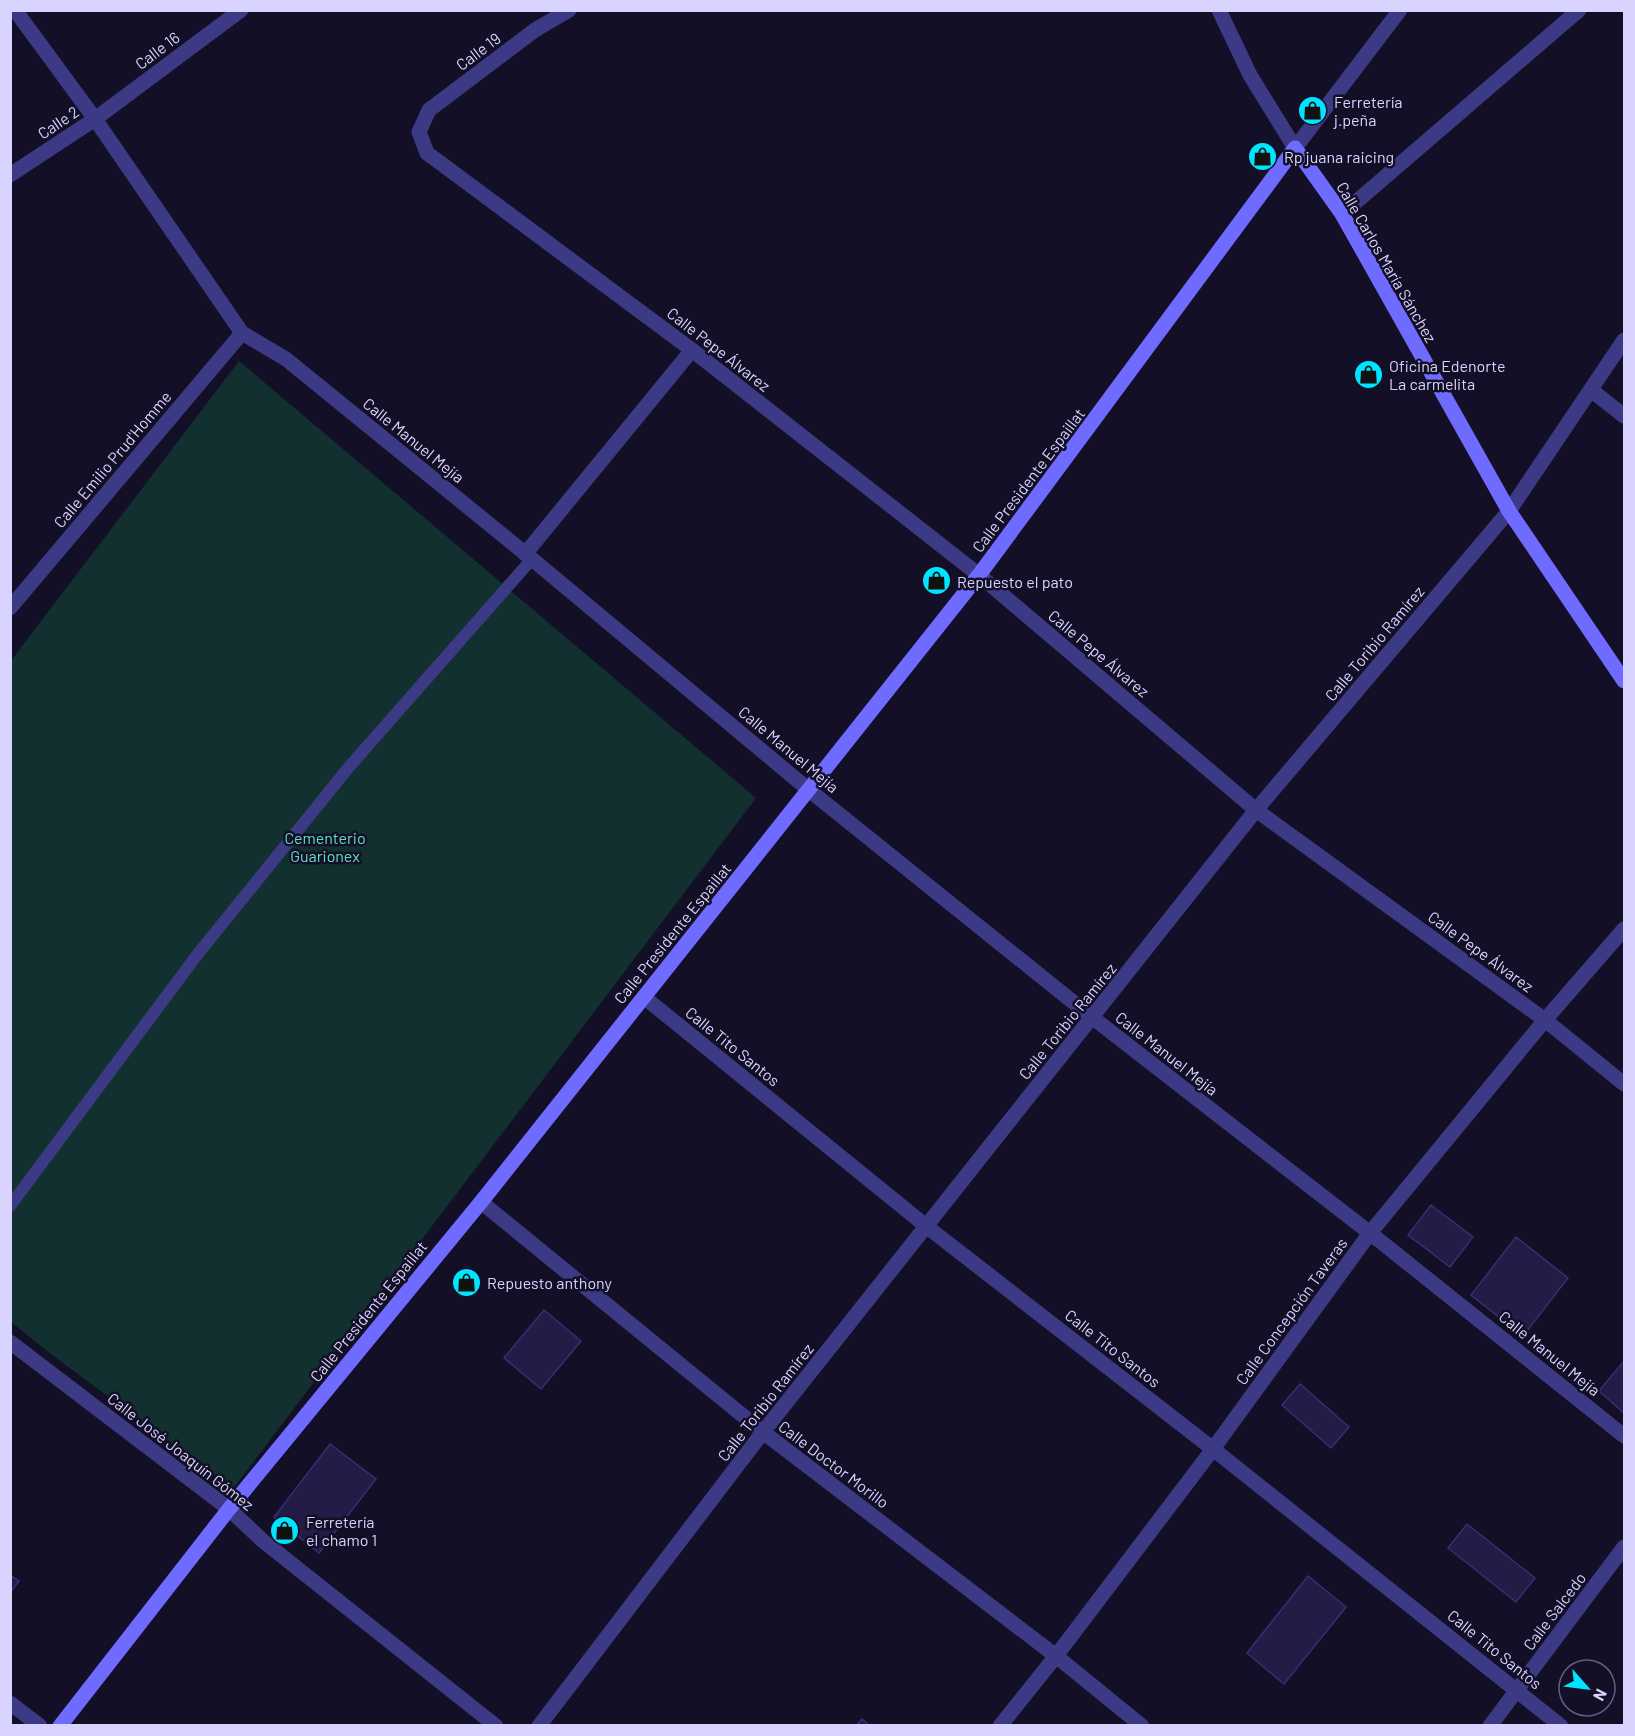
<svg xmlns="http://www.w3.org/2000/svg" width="1635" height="1736" viewBox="0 0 1635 1736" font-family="Barlow,sans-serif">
	<rect width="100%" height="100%" fill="#130f26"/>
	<path fill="#12302f" d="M 239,361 L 756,798 L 233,1489 L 52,1355 L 11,1322 L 10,662 Z"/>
	<path fill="#241b47" stroke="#3b2d73" stroke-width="1.5" d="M 1431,1205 L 1473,1237 L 1450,1267 L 1408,1235 Z
		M 1516,1237 L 1568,1278 L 1523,1336 L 1471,1295 Z
		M 544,1310 L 581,1341 L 541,1389 L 504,1358 Z
		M 1624,1361 L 1624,1413 L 1599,1391 Z
		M 1300,1384 L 1349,1427 L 1331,1448 L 1282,1405 Z
		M 330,1444 L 376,1479 L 319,1553 L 274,1517 Z
		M 1467,1524 L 1535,1578 L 1516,1602 L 1448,1548 Z
		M 10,1575 L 19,1581 L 10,1593 Z
		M 1308,1576 L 1346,1607 L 1284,1684 L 1247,1653 Z
		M 862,1719 L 870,1726 L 856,1726 Z"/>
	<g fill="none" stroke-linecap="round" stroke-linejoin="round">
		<path stroke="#3d3a85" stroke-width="12" d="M 10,1206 L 197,955 L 349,767 L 532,559"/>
		<path stroke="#3d3a85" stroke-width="15" d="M 15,10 L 95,119 L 242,333 L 286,359 L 532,559 L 809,790 L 1093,1018 L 1370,1233 L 1624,1436
			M 569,10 L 535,30 L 429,110 L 419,132 L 427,153 L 692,350 L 979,575 L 1256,810 L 1545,1020 L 1624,1084
			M 1219,10 L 1250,75 L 1295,148 L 1400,10
			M 10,175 L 95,119 L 241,10
			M 1342,214 L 1579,10
			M 1591,390 L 1624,416
			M 525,554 L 692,350
			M 10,608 L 242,333
			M 644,997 L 926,1226 L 1213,1449 L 1561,1726
			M 481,1202 L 763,1432 L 1056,1656 L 1142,1726
			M 10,1342 L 229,1509 L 263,1541 L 496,1726
			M 10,1703 L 40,1726
			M 539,1726 L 763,1432 L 1256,810 L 1509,511 L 1624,340
			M 1000,1726 L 1056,1656 L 1213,1449 L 1370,1233 L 1545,1020 L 1624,929
			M 1490,1726 L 1624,1547"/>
		<path stroke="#6f6bff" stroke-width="15" d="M 60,1726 L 229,1509 L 481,1202 L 979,575 L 1295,148 L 1342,214 L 1509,511 L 1624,681"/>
	</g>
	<defs>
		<symbol id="shop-disc" viewBox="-11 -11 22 22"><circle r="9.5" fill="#00e5ff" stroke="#130f26"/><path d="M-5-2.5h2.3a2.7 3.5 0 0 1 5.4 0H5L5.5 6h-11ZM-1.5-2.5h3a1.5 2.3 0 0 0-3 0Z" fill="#111"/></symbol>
	</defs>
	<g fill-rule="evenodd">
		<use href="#shop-disc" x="1296" y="94" width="33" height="33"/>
		<use href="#shop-disc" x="1246" y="140" width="33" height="33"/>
		<use href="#shop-disc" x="1352" y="358" width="33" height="33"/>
		<use href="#shop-disc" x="920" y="564" width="33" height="33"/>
		<use href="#shop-disc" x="450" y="1266" width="33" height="33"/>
		<use href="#shop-disc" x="268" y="1514" width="33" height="33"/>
	</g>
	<g text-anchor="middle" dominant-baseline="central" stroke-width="5" stroke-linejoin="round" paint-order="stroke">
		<g font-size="16" fill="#d9d4ff" stroke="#130f26">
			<text transform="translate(157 50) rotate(-37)">Calle 16</text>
			<text transform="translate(478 51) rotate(-37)">Calle 19</text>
			<text transform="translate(58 122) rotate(-34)">Calle 2</text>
			<text transform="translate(1387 262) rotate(60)">Calle Carlos María Sánchez</text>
			<text transform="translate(719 349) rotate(38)">Calle Pepe Álvarez</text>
			<text transform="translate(414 440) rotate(39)">Calle Manuel Mejía</text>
			<text transform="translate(112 459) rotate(-50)">Calle Emilio Prud'Homme</text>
			<text transform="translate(1028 480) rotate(-53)">Calle Presidente Espaillat</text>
			<text transform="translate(1374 643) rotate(-50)">Calle Toribio Ramírez</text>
			<text transform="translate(1099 653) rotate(40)">Calle Pepe Álvarez</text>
			<text transform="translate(789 749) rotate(40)">Calle Manuel Mejía</text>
			<text transform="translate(672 933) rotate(-51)">Calle Presidente Espaillat</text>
			<text transform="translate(1481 951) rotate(36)">Calle Pepe Álvarez</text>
			<text transform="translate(1067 1021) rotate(-51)">Calle Toribio Ramírez</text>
			<text transform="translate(733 1046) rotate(39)">Calle Tito Santos</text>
			<text transform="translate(1167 1053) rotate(38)">Calle Manuel Mejía</text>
			<text transform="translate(368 1311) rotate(-51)">Calle Presidente Espaillat</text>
			<text transform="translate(1291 1311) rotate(-54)">Calle Concepción Taveras</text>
			<text transform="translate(1113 1348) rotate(38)">Calle Tito Santos</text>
			<text transform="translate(1550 1353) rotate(39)">Calle Manuel Mejía</text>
			<text transform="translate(765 1402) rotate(-52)">Calle Toribio Ramírez</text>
			<text transform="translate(181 1451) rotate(38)">Calle José Joaquín Gómez</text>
			<text transform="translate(834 1464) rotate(37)">Calle Doctor Morillo</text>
			<text transform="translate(1554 1611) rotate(-53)">Calle Salcedo</text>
			<text transform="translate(1495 1649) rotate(39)">Calle Tito Santos</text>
		</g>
		<g font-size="16" fill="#d9d4ff" stroke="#130f26" text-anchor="start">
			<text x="1334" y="101">Ferretería<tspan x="1334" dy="18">j.peña</tspan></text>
			<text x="1284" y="156">Rp juana raicing</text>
			<text x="1389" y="365">Oficina Edenorte<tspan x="1389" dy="18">La carmelita</tspan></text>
			<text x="957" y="581">Repuesto el pato</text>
			<text x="487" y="1282">Repuesto anthony</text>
			<text x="306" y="1521">Ferretería<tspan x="306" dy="18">el chamo 1</tspan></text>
		</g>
		<g font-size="16" fill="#5fe0c0" stroke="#130f26">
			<text x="325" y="837">Cementerio<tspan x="325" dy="18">Guarionex</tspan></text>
		</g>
	</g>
	<rect width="1635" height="1736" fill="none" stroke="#d9d4ff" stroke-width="24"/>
	<g transform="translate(1587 1688) rotate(118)"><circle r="28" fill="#130f26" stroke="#625e7d" stroke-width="1.5"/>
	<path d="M0-4.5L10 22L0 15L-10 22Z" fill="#00e5ff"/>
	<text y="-9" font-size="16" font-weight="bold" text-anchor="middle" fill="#d9d4ff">N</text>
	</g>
</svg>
